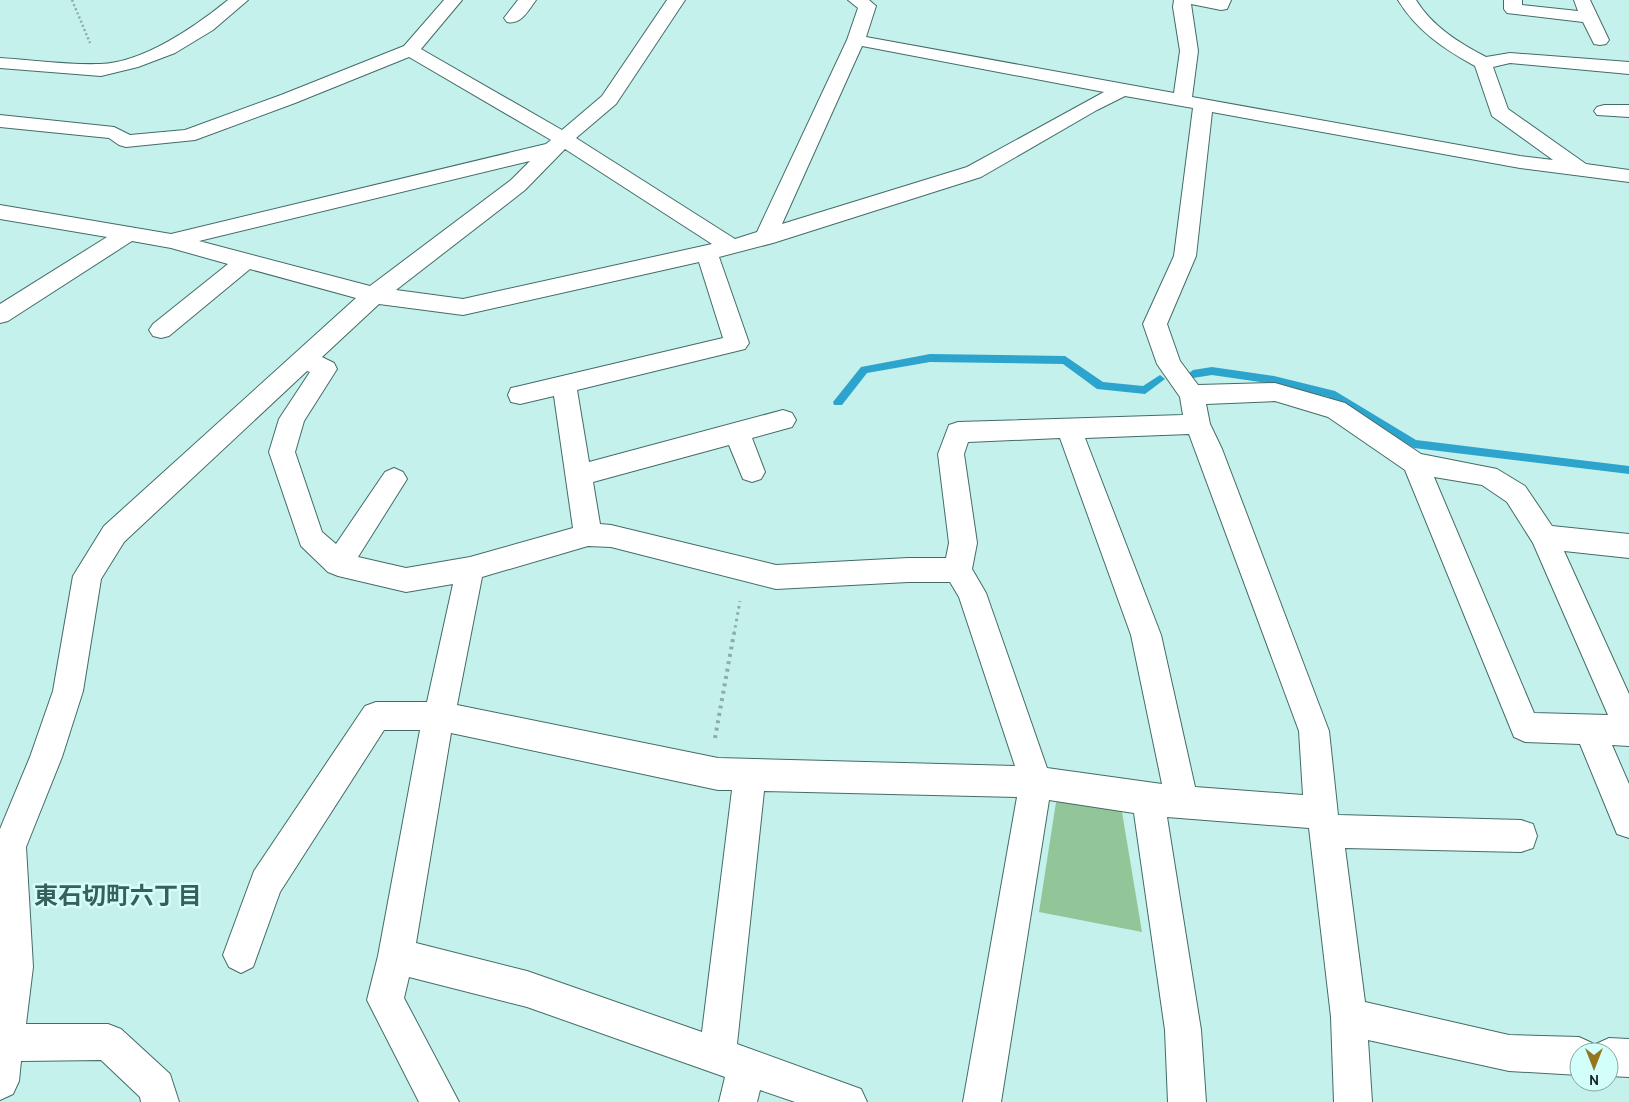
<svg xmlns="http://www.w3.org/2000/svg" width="1629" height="1102" viewBox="0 0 1629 1102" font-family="Cabin,'Noto Sans JP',sans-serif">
	<rect width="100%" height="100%" fill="#c5f1ec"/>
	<path fill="#92c698" d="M 1056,802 L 1121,806 L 1142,932 L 1039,912 Z"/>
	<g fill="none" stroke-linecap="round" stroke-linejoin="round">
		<path fill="#2da4ce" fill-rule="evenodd" d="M 930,354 L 1065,356 L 1103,382 L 1143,386 L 1160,375 L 1165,379 L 1145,394 L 1097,389 L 1063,364 L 930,362 L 867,373 L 842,405 L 834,405 L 833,402 L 861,367 Z
			M 1212,367 L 1274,376 L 1335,391 L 1416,440 L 1629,466 L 1629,474 L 1414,448 L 1328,397 L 1274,384 L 1212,375 L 1193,378 L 1188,374 L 1193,370 Z"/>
		<defs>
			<path id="minor" d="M 228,0 L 248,0 L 213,30 L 175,53 L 138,67 L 101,76 L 0,68 L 0,58 C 33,60 67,65 100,64 C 143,63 196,26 228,0 Z
				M 444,0 L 462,0 L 421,49 L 562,130 L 602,96 L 667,0 L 685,0 L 616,104 L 576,138 L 735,239 L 757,232 L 847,40 L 858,8 L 848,0 L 869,0 L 876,6 L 866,37 L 1174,93 L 1180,51 L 1173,7 L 1174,0 L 1231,0 L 1227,9 L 1221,10 L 1191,4 L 1198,51 L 1192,97 L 1520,156 L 1553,160 L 1492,116 L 1475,66 C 1444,49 1417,31 1398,0 L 1416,0 C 1432,26 1459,43 1486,57 L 1510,53 L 1629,62 L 1629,74 L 1510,63 L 1493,67 L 1508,109 L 1586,164 L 1629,170 L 1629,182 L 1520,168 L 1212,112 L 1196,256 L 1167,324 L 1180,361 L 1198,385 L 1275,383 L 1345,403 L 1421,454 L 1497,469 L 1525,486 L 1552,526 L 1629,534 L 1629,558 L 1564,551 L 1629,694 L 1629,746 L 1612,745 L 1629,784 L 1629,838 L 1617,834 L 1580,744 L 1525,742 L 1514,737 L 1405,470 L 1328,417 L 1275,401 L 1206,404 L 1210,424 L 1222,449 L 1329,731 L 1338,815 L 1521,820 L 1533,824 L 1537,836 L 1533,848 L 1521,852 L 1345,848 L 1365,1002 L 1509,1035 L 1579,1037 L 1592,1043 L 1594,1048 L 1596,1044 L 1609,1038 L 1629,1039 L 1629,1077 L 1609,1076 L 1609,1052 L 1579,1052 L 1579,1075 L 1509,1071 L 1368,1040 L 1372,1102 L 1334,1102 L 1331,1017 L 1309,828 L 1167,817 L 1201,1030 L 1206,1102 L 1168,1102 L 1165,1030 L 1134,813 L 1049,800 L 1001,1102 L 963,1102 L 1017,797 L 764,791 L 737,1044 L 861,1089 L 867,1102 L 795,1102 L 760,1090 L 757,1102 L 719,1102 L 725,1077 L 527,1007 L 409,977 L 404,998 L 459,1102 L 419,1102 L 367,1000 L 378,956 L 420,730 L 384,730 L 280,892 L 253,967 L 241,973 L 229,967 L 223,955 L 254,871 L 365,706 L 376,702 L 427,702 L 453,584 L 406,592 L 338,576 L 328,572 L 301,546 L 269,452 L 279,419 L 310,372 L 307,371 L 124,542 L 101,579 L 83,691 L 62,757 L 26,847 L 33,967 L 26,1024 L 108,1024 L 121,1029 L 170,1074 L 179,1102 L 141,1102 L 140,1097 L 101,1060 L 21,1061 L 19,1081 L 13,1094 L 0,1100 L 0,829 L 30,757 L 53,691 L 73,576 L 104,526 L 356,298 L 250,269 L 169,336 L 161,338 L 153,336 L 149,330 L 153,324 L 228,264 L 171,248 L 132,241 L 8,321 L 0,323 L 0,304 L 107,237 L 0,219 L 0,205 L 171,234 L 546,144 L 551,140 L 409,57 L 295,103 L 195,140 L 126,147 L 119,145 L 109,138 L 0,127 L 0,115 L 114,127 L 130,135 L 185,130 L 281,95 L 404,46 ZM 862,46 L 1104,92 L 967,167 L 782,224 ZM 1125,96 L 1193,108 L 1174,256 L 1143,324 L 1157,364 L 1180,397 L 1183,415 L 958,422 L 949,425 L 938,454 L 949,543 L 946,558 L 908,558 L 776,565 L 611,525 L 600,524 L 593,482 L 729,445 L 743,479 L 752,482 L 761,479 L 765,472 L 752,438 L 792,427 L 796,420 L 792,413 L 783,410 L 589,462 L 577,390 L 745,349 L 749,343 L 719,257 L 773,243 L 981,177 L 1097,110 ZM 565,149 L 712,244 L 463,299 L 396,290 L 525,190 ZM 530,161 L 511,180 L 370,286 L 199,241 ZM 699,262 L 723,338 L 520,386 L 511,388 L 508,395 L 511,402 L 520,404 L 554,396 L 573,528 L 470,557 L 406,568 L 358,557 L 407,479 L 403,472 L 394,468 L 385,472 L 336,544 L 322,532 L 295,452 L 304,421 L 337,369 L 334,363 L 322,357 L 379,304 L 463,315 ZM 1189,434 L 1299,731 L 1303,795 L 1195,787 L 1161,635 L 1085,438 ZM 1060,438 L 1131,635 L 1162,784 L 1047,768 L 986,593 L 972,569 L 977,543 L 964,454 L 968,442 ZM 1434,477 L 1482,485 L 1507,502 L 1533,543 L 1608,715 L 1534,713 ZM 588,546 L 611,547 L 776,589 L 908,582 L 950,582 L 959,597 L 1015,766 L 718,758 L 457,705 L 482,577 ZM 451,733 L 718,790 L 732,790 L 702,1032 L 527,971 L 416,943 Z
				M 518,0 L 536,0 C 528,11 521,25 507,22 L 504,18 Z
				M 1504,0 L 1522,0 L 1522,5 L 1578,11 L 1574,0 L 1590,0 L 1609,40 L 1606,44 L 1600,45 L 1594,44 L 1583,22 L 1507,13 L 1504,9 Z
				M 1604,105 L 1629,105 L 1629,117 L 1597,115 L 1594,111 L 1597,107 Z"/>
		</defs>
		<use href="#minor" stroke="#436c67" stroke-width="2"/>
		<path stroke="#8aada9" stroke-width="2.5" stroke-dasharray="2 2.5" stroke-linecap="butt" d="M 72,0 L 90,43"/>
		<path stroke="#8aada9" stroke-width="3" stroke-dasharray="2.5 4" stroke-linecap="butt" d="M 734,634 L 740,601"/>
		<path stroke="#8aada9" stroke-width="4" stroke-dasharray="3 4.5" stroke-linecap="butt" d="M 715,738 L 734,633"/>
		<use href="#minor" fill="#fff" fill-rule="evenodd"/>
	</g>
	<g text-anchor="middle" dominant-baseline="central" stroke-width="5" stroke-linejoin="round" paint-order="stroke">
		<g font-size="24" font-weight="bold" fill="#37605c" stroke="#d2fff9">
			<text x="118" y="895">東石切町六丁目</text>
		</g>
	</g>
	<g transform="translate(1594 1067) rotate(180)"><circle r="24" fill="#d2fff9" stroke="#86a7a3"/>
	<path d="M0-4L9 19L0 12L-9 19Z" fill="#95761e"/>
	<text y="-8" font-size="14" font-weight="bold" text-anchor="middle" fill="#132422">N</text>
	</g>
</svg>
